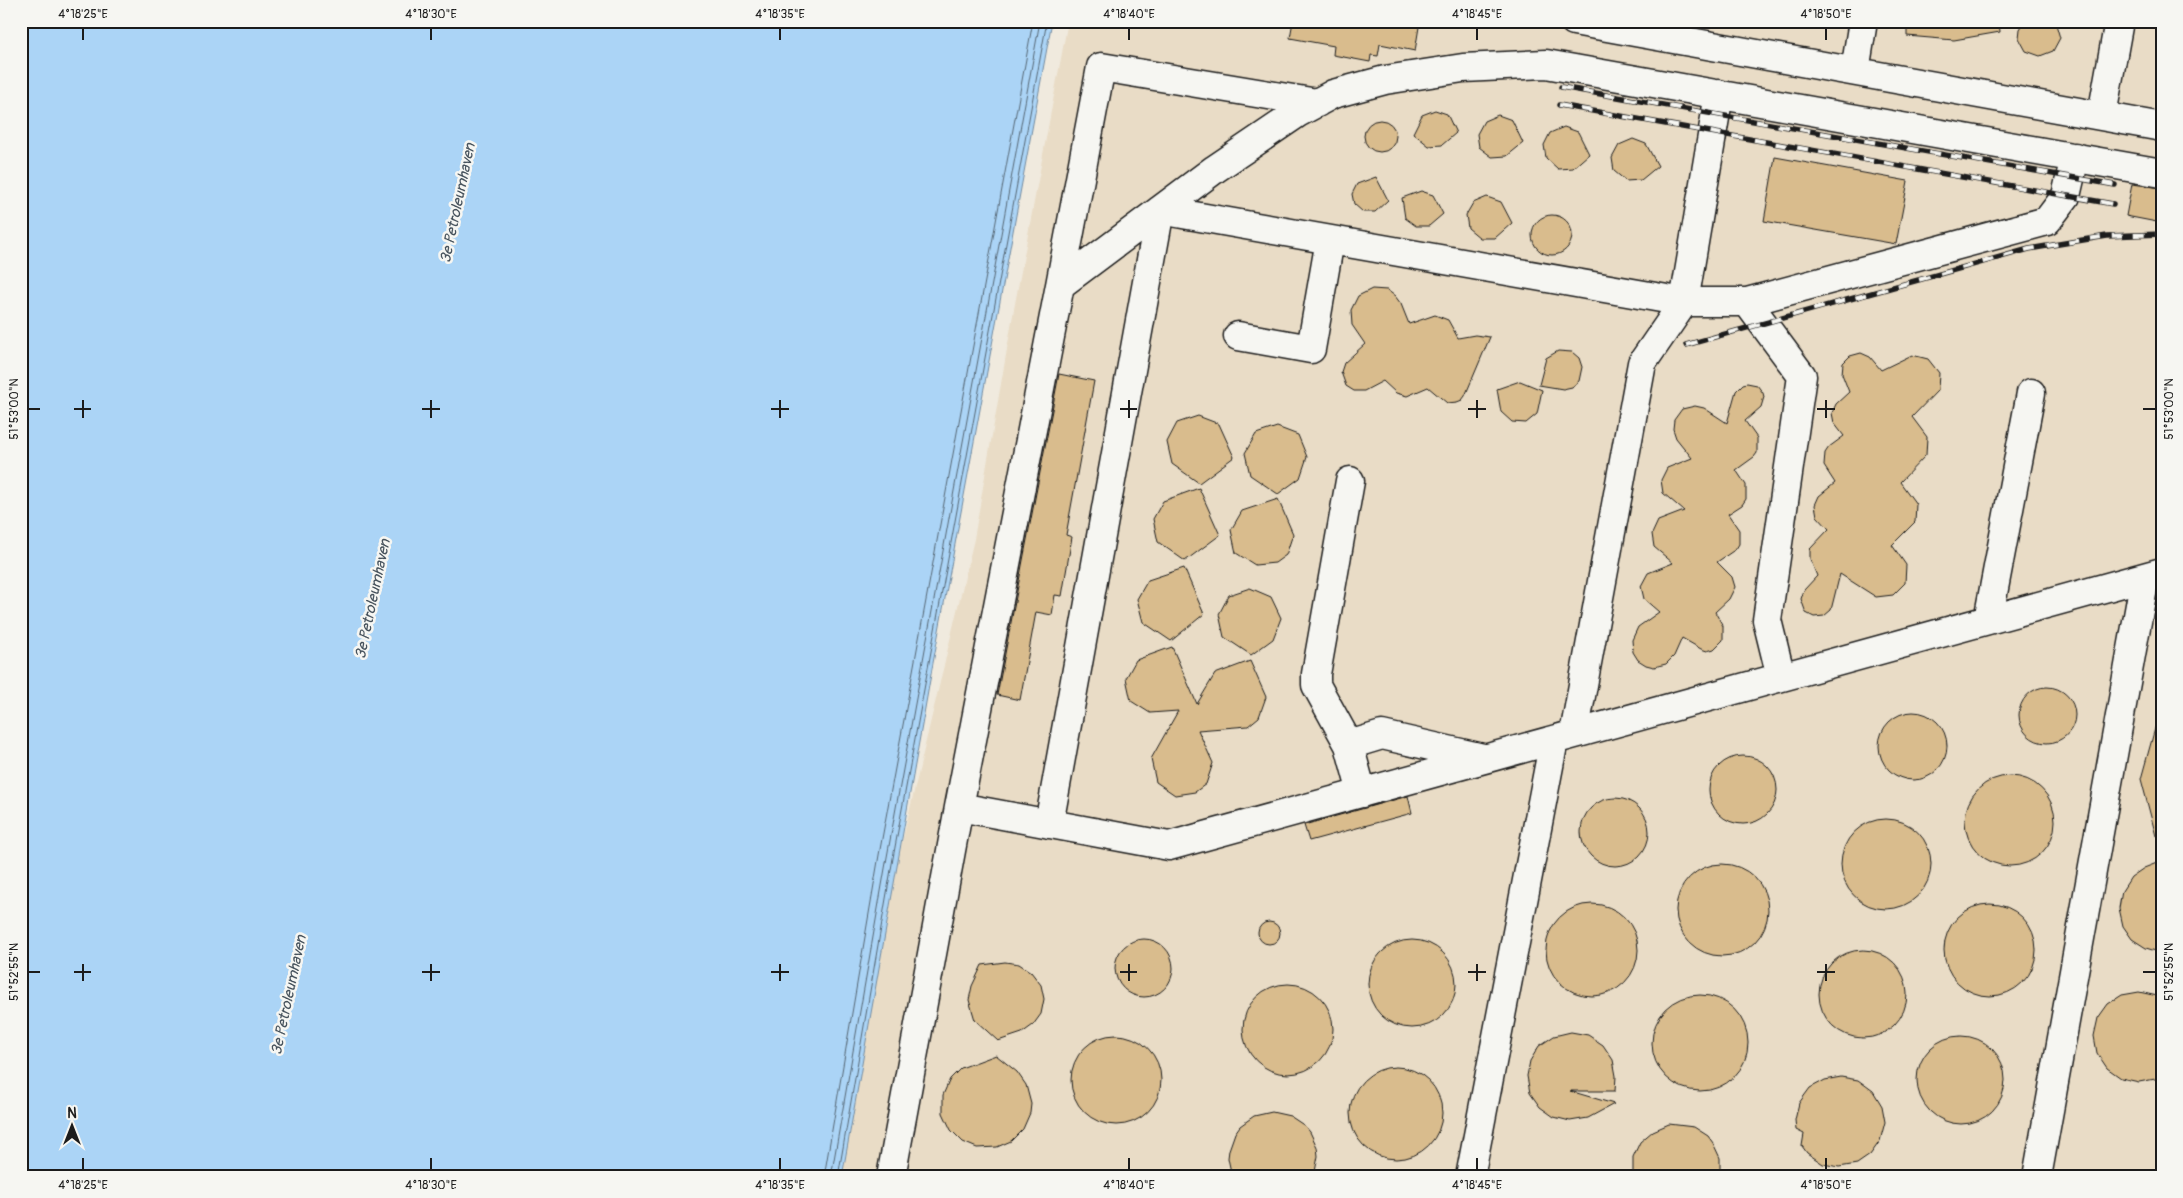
<svg xmlns="http://www.w3.org/2000/svg" width="2183" height="1198" viewBox="0 0 2183 1198" font-family="Pangolin,sans-serif">
	<rect width="100%" height="100%" fill="#f0eade"/>
	<filter id="ink" filterUnits="userSpaceOnUse"><feTurbulence type="fractalNoise" baseFrequency=".02" numOctaves="2"/><feDisplacementMap in="SourceGraphic" scale="10" xChannelSelector="R" yChannelSelector="G"/><feConvolveMatrix kernelMatrix="1 2 1 2 8 2 1 2 1" color-interpolation-filters="sRGB"/></filter>
	<g filter="url(#ink)">
		<path fill="#e9dcc6" d="M 1068,21 L 2162,21 L 2162,1177 L 842,1177 L 898,859 L 974,539 L 1014,309 Z"/>
		<path fill="#abd4f6" stroke="#728a9f" d="M 21,21 L 1052,21 L 933,663 L 842,1177 L 21,1177 Z"/>
		<g fill="none" stroke-linecap="round" stroke-linejoin="round">
			<path stroke="#556673" stroke-width="1" d="M 824,1177 L 879,855 L 1033,21
				M 831,1177 L 887,857 L 1040,21
				M 838,1177 L 893,858 L 1047,21"/>
		</g>
		<path fill="#d9bc8d" stroke="#1c1c1c" d="M 1293,21 L 1384,21 L 1419,27 L 1415,51 L 1380,44 L 1378,56 L 1371,55 L 1370,62 L 1333,55 L 1334,46 L 1290,38 Z
			M 1907,21 L 1999,21 L 2000,32 L 1954,40 L 1907,36 Z
			M 2025,21 L 2055,21 L 2060,38 L 2053,51 L 2040,56 L 2026,51 L 2019,38 L 2020,29 Z
			M 1435,110 L 1447,114 L 1456,133 L 1442,145 L 1429,146 L 1413,133 L 1422,115 Z
			M 1498,115 L 1512,120 L 1523,143 L 1507,156 L 1492,157 L 1479,147 L 1477,134 L 1484,121 Z
			M1364 136a16 16 0 1 1 32 0a16 16 0 1 1-32 0Z
			M 1564,127 L 1578,132 L 1589,154 L 1573,168 L 1558,169 L 1546,158 L 1544,145 L 1550,133 Z
			M 1633,139 L 1646,144 L 1658,166 L 1641,180 L 1626,181 L 1614,171 L 1612,158 L 1619,145 Z
			M 1775,157 L 1908,181 L 1896,244 L 1764,221 Z
			M 1376,177 L 1388,200 L 1375,212 L 1363,212 L 1354,204 L 1352,194 L 1357,184 Z
			M 2132,184 L 2162,188 L 2162,223 L 2126,216 Z
			M 1421,191 L 1433,195 L 1443,214 L 1429,226 L 1416,226 L 1405,218 L 1402,198 Z
			M 1487,197 L 1501,202 L 1512,223 L 1495,238 L 1480,238 L 1468,228 L 1466,215 L 1473,203 Z
			M1532 235a20 20 0 1 1 40 0a20 20 0 1 1-40 0Z
			M 1372,289 L 1387,290 L 1395,296 L 1401,304 L 1409,324 L 1435,315 L 1448,320 L 1458,338 L 1475,335 L 1490,337 L 1465,396 L 1462,400 L 1457,402 L 1447,403 L 1428,387 L 1407,396 L 1396,393 L 1383,381 L 1364,391 L 1354,391 L 1346,386 L 1341,372 L 1344,363 L 1365,344 L 1352,325 L 1351,310 L 1358,296 Z
			M 1558,351 L 1572,352 L 1579,358 L 1582,367 L 1579,381 L 1572,387 L 1563,389 L 1539,385 L 1546,358 Z
			M 1861,353 L 1870,357 L 1881,370 L 1912,355 L 1928,359 L 1939,373 L 1938,390 L 1912,417 L 1927,437 L 1926,455 L 1900,482 L 1916,504 L 1915,522 L 1892,545 L 1906,565 L 1905,583 L 1893,595 L 1876,597 L 1840,574 L 1831,610 L 1824,616 L 1814,617 L 1806,613 L 1801,599 L 1804,590 L 1817,576 L 1810,559 L 1810,549 L 1829,529 L 1817,516 L 1815,505 L 1819,496 L 1835,483 L 1824,466 L 1825,453 L 1829,447 L 1844,436 L 1834,423 L 1832,413 L 1836,404 L 1849,392 L 1842,374 L 1843,363 L 1850,356 Z
			M 1059,374 L 1094,381 L 1066,535 L 1072,537 L 1062,596 L 1055,595 L 1052,615 L 1036,612 L 1020,700 L 997,695 Z
			M 1520,381 L 1542,390 L 1537,414 L 1526,423 L 1512,422 L 1501,412 L 1497,389 Z
			M 1747,383 L 1757,385 L 1763,393 L 1764,397 L 1761,407 L 1745,421 L 1757,438 L 1757,453 L 1754,457 L 1736,470 L 1746,485 L 1746,499 L 1742,505 L 1728,514 L 1739,530 L 1739,544 L 1736,549 L 1717,562 L 1732,577 L 1735,587 L 1729,599 L 1715,612 L 1723,626 L 1723,640 L 1714,649 L 1707,651 L 1701,649 L 1682,638 L 1674,656 L 1666,664 L 1654,667 L 1646,665 L 1638,660 L 1633,652 L 1632,640 L 1638,627 L 1659,612 L 1644,599 L 1641,586 L 1648,573 L 1673,563 L 1654,547 L 1652,534 L 1658,521 L 1684,511 L 1663,493 L 1661,480 L 1667,468 L 1692,458 L 1676,438 L 1673,429 L 1674,420 L 1682,409 L 1695,406 L 1704,408 L 1727,423 L 1736,391 L 1743,384 Z
			M 1198,416 L 1219,424 L 1234,457 L 1199,483 L 1172,464 L 1167,442 L 1177,423 Z
			M 1277,427 L 1298,435 L 1307,457 L 1300,478 L 1278,494 L 1250,475 L 1245,453 L 1256,434 Z
			M 1199,488 L 1220,535 L 1185,561 L 1158,542 L 1153,519 L 1163,501 Z
			M 1278,499 L 1293,534 L 1286,555 L 1275,563 L 1255,565 L 1236,553 L 1231,530 L 1242,511 Z
			M 1184,568 L 1204,614 L 1171,641 L 1143,622 L 1137,599 L 1148,580 Z
			M 1250,588 L 1271,597 L 1281,618 L 1273,639 L 1251,655 L 1224,637 L 1219,614 L 1229,595 Z
			M 1172,647 L 1197,704 L 1215,674 L 1250,661 L 1266,697 L 1259,717 L 1248,726 L 1198,730 L 1213,763 L 1206,784 L 1195,792 L 1175,795 L 1156,782 L 1151,759 L 1178,711 L 1150,713 L 1131,701 L 1126,678 L 1136,660 Z
			M2019 715a28 28 0 1 1 56 0a28 28 0 1 1-56 0Z
			M1879 746a34 34 0 1 1 68 0a34 34 0 1 1-68 0Z
			M 2157,721 L 2162,722 L 2162,835 L 2156,836 L 2141,779 Z
			M1709 790a34 34 0 1 1 68 0a34 34 0 1 1-68 0Z
			M1965 821a45 45 0 1 1 90 0a45 45 0 1 1-90 0Z
			M 1408,796 L 1412,813 L 1309,841 L 1304,825 Z
			M1581 832a34 34 0 1 1 68 0a34 34 0 1 1-68 0Z
			M1841 864a45 45 0 1 1 90 0a45 45 0 1 1-90 0Z
			M 2162,861 L 2162,953 L 2146,948 L 2132,939 L 2123,926 L 2119,908 L 2122,891 L 2131,877 L 2144,868 Z
			M1676 910a46 46 0 1 1 92 0a46 46 0 1 1-92 0Z
			M1944 950a46 46 0 1 1 92 0a46 46 0 1 1-92 0Z
			M1546 950a46 46 0 1 1 92 0a46 46 0 1 1-92 0Z
			M1258 933a11 11 0 1 1 22 0a11 11 0 1 1-22 0Z
			M1115 968a29 29 0 1 1 58 0a29 29 0 1 1-58 0Z
			M1368 984a44 44 0 1 1 88 0a44 44 0 1 1-88 0Z
			M1819 994a44 44 0 1 1 88 0a44 44 0 1 1-88 0Z
			M 1005,962 L 1019,964 L 1031,972 L 1041,985 L 1044,999 L 1041,1014 L 1033,1025 L 1022,1033 L 998,1041 L 975,1020 L 969,1000 L 972,986 L 982,965 Z
			M1243 1029a45 45 0 1 1 90 0a45 45 0 1 1-90 0Z
			M 2139,992 L 2162,997 L 2162,1075 L 2155,1079 L 2139,1082 L 2121,1078 L 2107,1068 L 2097,1053 L 2094,1036 L 2098,1018 L 2108,1004 L 2122,995 Z
			M1652 1043a48 48 0 1 1 96 0a48 48 0 1 1-96 0Z
			M 1571,1032 L 1588,1035 L 1603,1045 L 1613,1060 L 1616,1076 L 1615,1091 L 1570,1091 L 1614,1104 L 1588,1118 L 1570,1121 L 1554,1117 L 1540,1107 L 1530,1093 L 1527,1076 L 1530,1061 L 1539,1046 L 1554,1036 Z
			M1071 1080a45 45 0 1 1 90 0a45 45 0 1 1-90 0Z
			M1917 1080a44 44 0 1 1 88 0a44 44 0 1 1-88 0Z
			M 996,1055 L 1017,1072 L 1026,1085 L 1031,1104 L 1030,1113 L 1023,1129 L 1011,1141 L 997,1147 L 977,1148 L 963,1142 L 951,1130 L 943,1113 L 943,1095 L 950,1079 L 961,1068 Z
			M1350 1113a46 46 0 1 1 92 0a46 46 0 1 1-92 0Z
			M 1841,1077 L 1858,1080 L 1873,1091 L 1882,1106 L 1885,1122 L 1880,1141 L 1870,1155 L 1857,1164 L 1839,1167 L 1823,1164 L 1807,1153 L 1802,1146 L 1804,1134 L 1796,1130 L 1795,1120 L 1799,1103 L 1810,1088 L 1825,1080 Z
			M 1272,1112 L 1290,1116 L 1305,1126 L 1310,1132 L 1317,1147 L 1318,1156 L 1314,1177 L 1232,1177 L 1228,1158 L 1229,1150 L 1235,1133 L 1240,1126 L 1254,1116 Z
			M 1669,1124 L 1694,1127 L 1708,1136 L 1713,1143 L 1720,1158 L 1720,1177 L 1633,1177 L 1633,1157 L 1640,1142 L 1653,1131 Z"/>
		<g fill="none" stroke-linecap="round" stroke-linejoin="round">
			<defs>
				<path id="minor" d="M 1574,21 L 2162,127
					M 1855,71 L 1863,21
					M 2102,115 L 2119,21
					M 1060,285 L 1101,67 L 1317,103
					M 1747,302 L 2047,221 L 2066,196 L 2075,157
					M 1238,336 L 1311,349 L 1330,240
					M 1350,481 L 1316,674 L 1316,685 L 1349,745 L 1362,793
					M 1988,620 L 2031,393
					M 1574,734 L 1642,363 L 1684,302 L 1719,94
					M 1349,745 L 1382,735 L 1483,758
					M 959,807 L 1169,846 L 2162,572
					M 1049,824 L 1160,210 L 1684,302 L 1747,302 L 1802,376 L 1767,620 L 1781,677
					M 891,1177 L 959,807 L 1060,285 L 1215,169 L 1298,113 L 1333,94 L 1385,80 L 1463,68 L 1546,64 L 2162,173
					M 1470,1177 L 1554,740
					M 2037,1177 L 2145,577"/>
			</defs>
			<use href="#minor" stroke="#1c1c1c" stroke-width="31"/>
			<use href="#minor" stroke="#f6f6f2" stroke-width="28"/>
			<defs>
				<path id="rail" d="M 1561,87 L 2115,185
					M 1559,105 L 2113,204
					M 1686,345 L 2029,249 L 2107,236 L 2162,234"/>
			</defs>
			<use href="#rail" stroke="#1c1c1c" stroke-width="5.5"/>
			<use href="#rail" stroke="#f6f6f2" stroke-width="4" stroke-dasharray="11" stroke-linecap="butt"/>
		</g>
	</g>
	<path fill="none" stroke="#1c1c1c" stroke-width="2" d="M 83,28 L 83,40M 431,28 L 431,40M 780,28 L 780,40M 1129,28 L 1129,40M 1477,28 L 1477,40M 1826,28 L 1826,40M 83,400 L 83,418M 431,400 L 431,418M 780,400 L 780,418M 1129,400 L 1129,418M 1477,400 L 1477,418M 1826,400 L 1826,418M 28,409 L 40,409M 74,409 L 91,409M 422,409 L 440,409M 771,409 L 789,409M 1120,409 L 1137,409M 1468,409 L 1486,409M 1817,409 L 1835,409M 2143,409 L 2156,409M 83,964 L 83,981M 431,964 L 431,981M 780,964 L 780,981M 1129,964 L 1129,981M 1477,964 L 1477,981M 1826,964 L 1826,981M 28,972 L 40,972M 74,972 L 91,972M 422,972 L 440,972M 771,972 L 789,972M 1120,972 L 1137,972M 1468,972 L 1486,972M 1817,972 L 1835,972M 2143,972 L 2156,972M 83,1158 L 83,1170M 431,1158 L 431,1170M 780,1158 L 780,1170M 1129,1158 L 1129,1170M 1477,1158 L 1477,1170M 1826,1158 L 1826,1170"/>
	<g text-anchor="middle" dominant-baseline="central" stroke-width="5" stroke-linejoin="round" paint-order="stroke">
		<g font-size="15" font-style="italic" fill="#47535d" stroke="#f6f6f2">
			<text transform="translate(458 203) rotate(-78)">3e Petroleumhaven</text>
			<text transform="translate(373 599) rotate(-78)">3e Petroleumhaven</text>
			<text transform="translate(289 995) rotate(-78)">3e Petroleumhaven</text>
		</g>
	</g>
	<rect width="2183" height="1198" fill="none" stroke="#f6f6f2" stroke-width="55"/>
	<g transform="translate(72 1126)" stroke="#f6f6f2" stroke-width="4" paint-order="stroke">
	<path d="M0-4L9 19L0 12L-9 19Z" fill="#1c1c1c"/>
	<text y="-8" font-size="14" font-weight="bold" text-anchor="middle" fill="#1c1c1c">N</text>
	</g>
	<rect x="28" y="28" width="2128" height="1142" fill="none" stroke="#1c1c1c" stroke-width="2"/>
	<g font-size="12" text-anchor="middle" fill="#1c1c1c">
		<text x="83" y="18">4°18'25"E</text>
		<text x="431" y="18">4°18'30"E</text>
		<text x="780" y="18">4°18'35"E</text>
		<text x="1129" y="18">4°18'40"E</text>
		<text x="1477" y="18">4°18'45"E</text>
		<text x="1826" y="18">4°18'50"E</text>
		<text transform="translate(14 409) rotate(-90)" y="4">51°53'00"N</text>
		<text transform="translate(2169 409) rotate(-90)" y="4">51°53'00"N</text>
		<text transform="translate(14 972) rotate(-90)" y="4">51°52'55"N</text>
		<text transform="translate(2169 972) rotate(-90)" y="4">51°52'55"N</text>
		<text x="83" y="1189">4°18'25"E</text>
		<text x="431" y="1189">4°18'30"E</text>
		<text x="780" y="1189">4°18'35"E</text>
		<text x="1129" y="1189">4°18'40"E</text>
		<text x="1477" y="1189">4°18'45"E</text>
		<text x="1826" y="1189">4°18'50"E</text>
	</g>
</svg>
